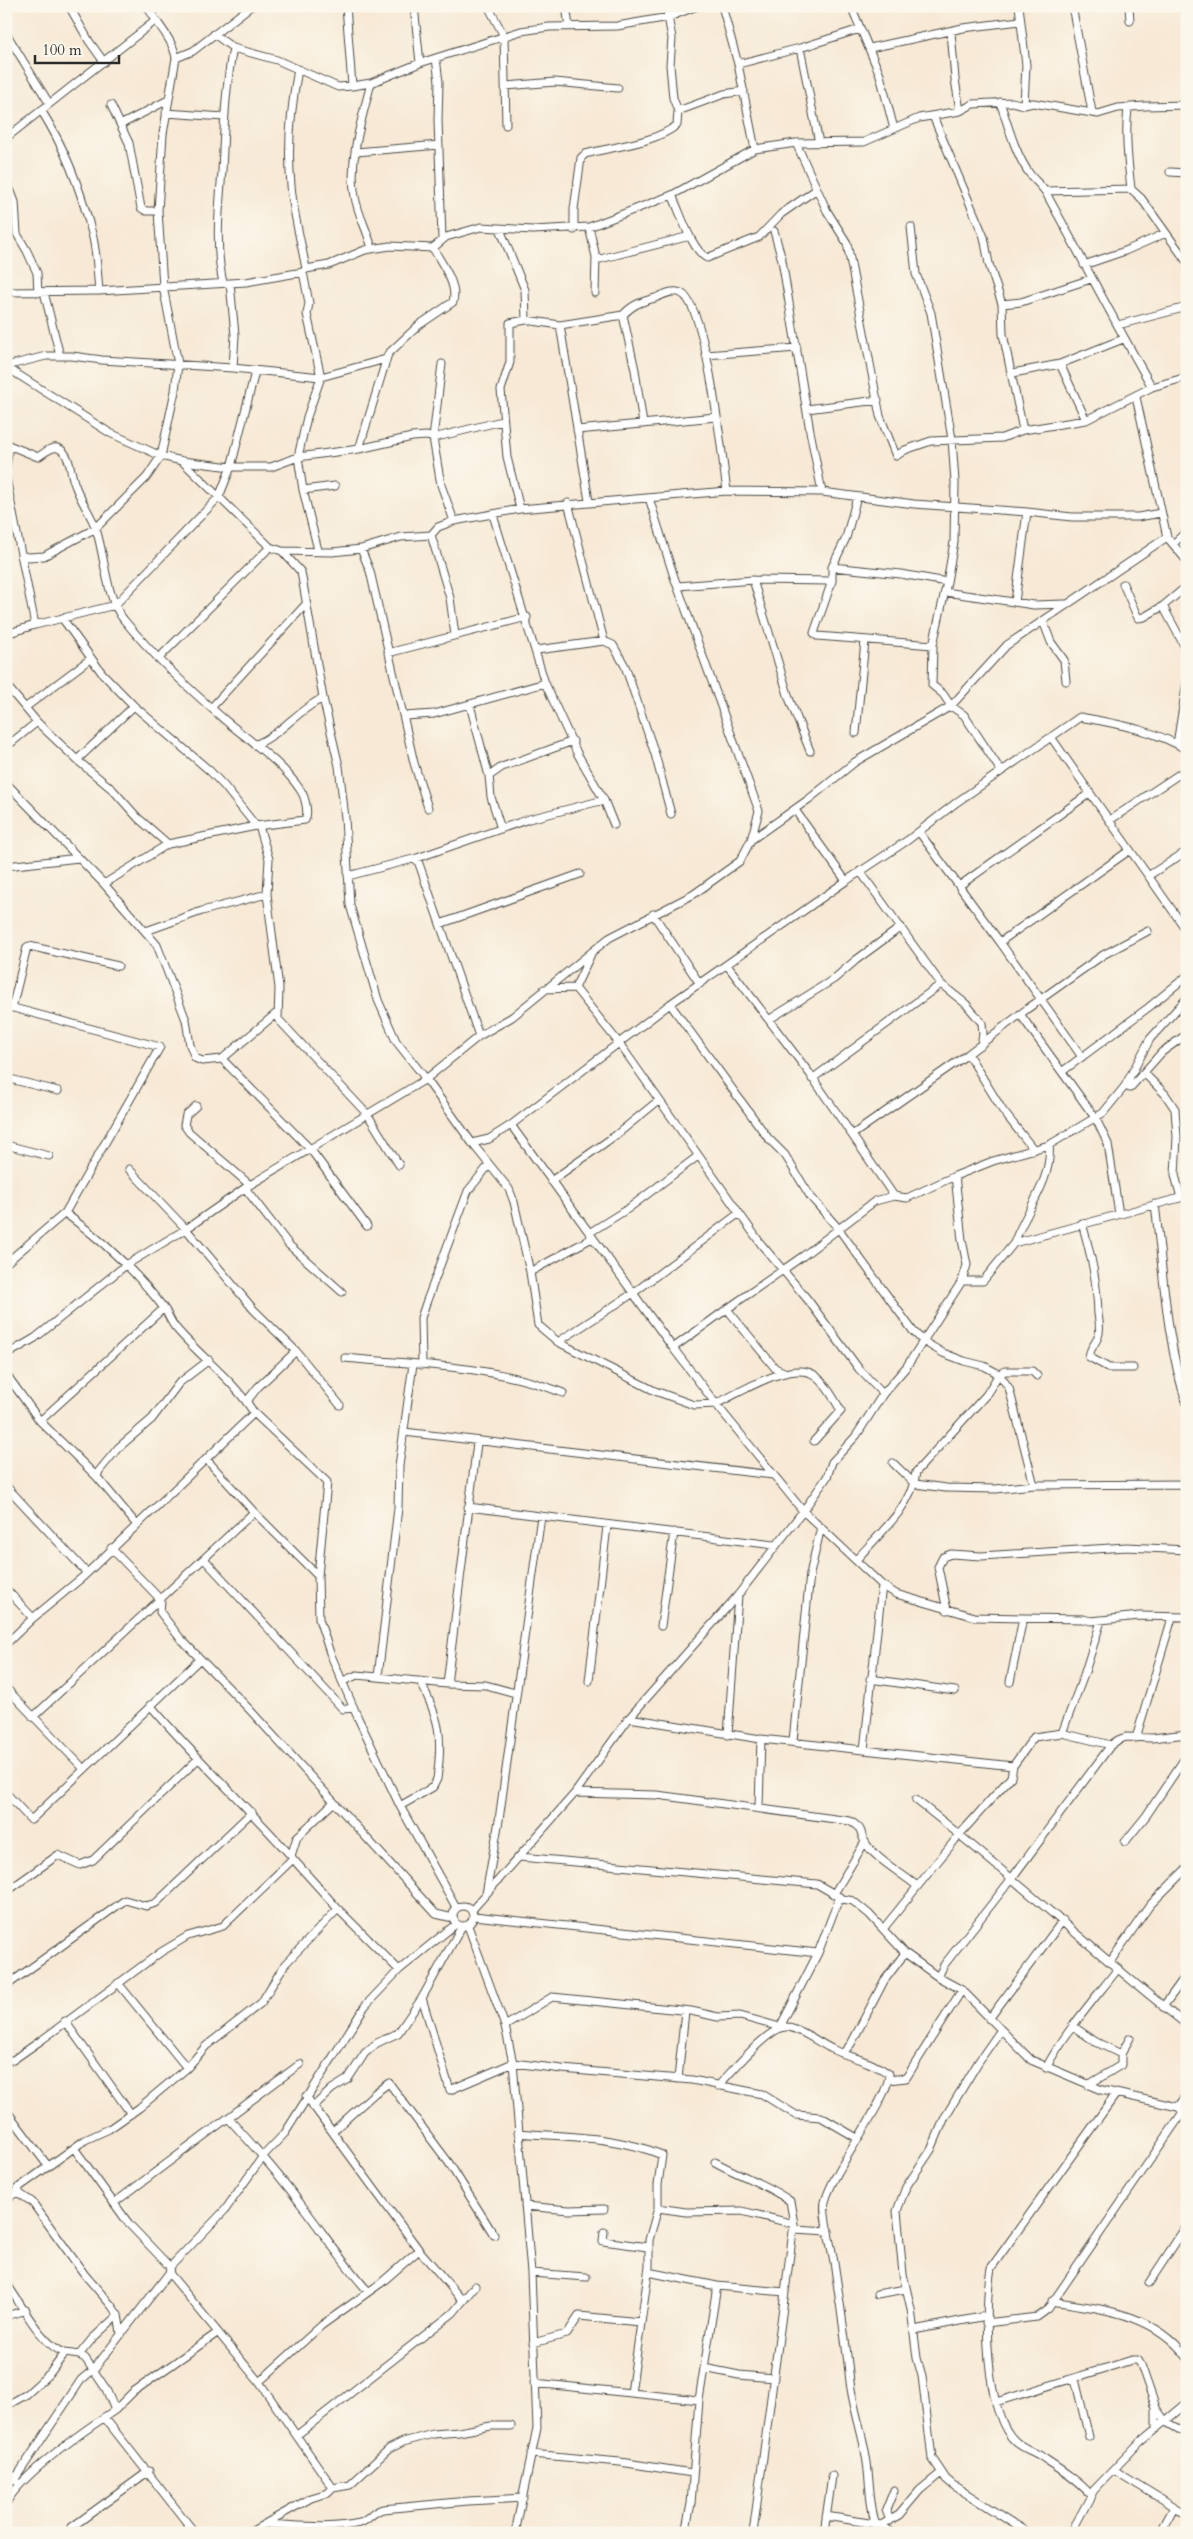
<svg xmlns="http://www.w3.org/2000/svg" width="1193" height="2539" viewBox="0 0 1193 2539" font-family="Cardo,serif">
	<rect width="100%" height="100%" fill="#fbf7ec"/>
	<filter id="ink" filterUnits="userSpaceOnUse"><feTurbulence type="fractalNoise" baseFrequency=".02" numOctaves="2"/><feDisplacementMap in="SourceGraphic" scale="10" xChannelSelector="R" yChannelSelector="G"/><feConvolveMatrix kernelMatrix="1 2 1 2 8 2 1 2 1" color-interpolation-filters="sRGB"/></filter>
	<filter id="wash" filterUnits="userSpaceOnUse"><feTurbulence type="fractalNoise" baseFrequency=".0096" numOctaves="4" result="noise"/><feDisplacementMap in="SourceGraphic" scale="20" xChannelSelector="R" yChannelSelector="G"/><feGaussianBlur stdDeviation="1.12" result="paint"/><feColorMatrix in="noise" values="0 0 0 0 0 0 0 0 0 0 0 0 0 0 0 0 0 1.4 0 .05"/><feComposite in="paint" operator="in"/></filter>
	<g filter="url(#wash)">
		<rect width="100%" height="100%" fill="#f7e9d5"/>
	</g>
	<g filter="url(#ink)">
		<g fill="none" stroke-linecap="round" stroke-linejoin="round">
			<defs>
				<path id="minor" d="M 69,6 L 89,41 L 104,62
					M 147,6 C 156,23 173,39 176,58
					M 346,6 L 352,86
					M 414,6 L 420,63
					M 488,6 L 504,36 L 506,125
					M 566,6 L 569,26
					M 722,6 L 738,64 L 755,149
					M 851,6 L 880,75 L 894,129
					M 1019,6 L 1026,65 L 1024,105
					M 1072,6 L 1092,112
					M 1129,6 L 1130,21
					M 951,32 L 955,79 L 960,111
					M 6,33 L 49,103
					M 214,34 L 233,48 L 277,60 L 338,87 L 352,86 L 371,83 L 420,63 L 521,31 L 549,27 L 617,26 L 669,17 L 697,6
					M 800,48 L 819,143
					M 870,48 L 963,28 L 1020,21
					M 436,58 L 439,82 L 438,120 L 442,239
					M 738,64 L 800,48 L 860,29
					M 298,69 C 291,107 287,146 291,185 C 293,213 301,241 306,269
					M 371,83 C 362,119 348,160 355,197 C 358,215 368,231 372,249
					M 506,86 L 555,82 L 618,88
					M 1000,102 C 1008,125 1015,153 1029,173 C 1034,180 1042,186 1046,193 C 1082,258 1115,323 1152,387
					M 111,105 L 129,143 L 141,208 L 146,211 L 158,211
					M 1128,108 C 1125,135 1128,162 1131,189
					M 41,110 C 65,148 80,187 91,230 C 97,249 97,271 99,291
					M 678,111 L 724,94 L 744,91
					M 166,113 L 224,117
					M 933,116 L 984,237 L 989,264 L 1002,304 L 1003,334 L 1023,430
					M 122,124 L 168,100
					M 6,138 L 155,21
					M 796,143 L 827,211 L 847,243 L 880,416 L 896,456 L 905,450 L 931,441 L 1002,438 L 1023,430 L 1086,420 L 1152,387 L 1187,377
					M 356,152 L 439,145
					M 1170,172 L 1187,173
					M 6,179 L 15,202 L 17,234 L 27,251 L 37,273 L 38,293
					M 1045,191 L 1131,189 L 1141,198 L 1187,262
					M 672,195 C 680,211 691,250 707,258 L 759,237 L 781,214 L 817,189
					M 589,227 L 596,257 L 600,259 L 690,236
					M 911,227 L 916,274 L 931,313 L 952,439 L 955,482 L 954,542 L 947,582
					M 500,229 L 525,290 L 526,320
					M 574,230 L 574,209 L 581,158 L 585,154 C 614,146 653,144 677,125 L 678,111 L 673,98 L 670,65 L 672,38 L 666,6
					M 774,231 L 782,260 L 810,431 L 822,492
					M 1084,265 L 1125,251 L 1166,233
					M 303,272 L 309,303 L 307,314 L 321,377 L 307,417 L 298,457 L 303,490 L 318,550
					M 223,283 C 215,247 219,208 222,171 C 224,130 225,89 233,48
					M 230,283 L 235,335 L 233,368
					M 6,292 L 99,291 L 246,282 L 303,272 L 306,269 L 329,265 L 365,250 L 390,246 L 433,248 L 446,237 L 481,227 L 533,230 L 589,227 L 672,195 L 755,149 L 796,143 L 864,142 L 919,118 L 960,111 L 973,104 L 1012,102 L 1024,105 L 1033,103 L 1098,114 L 1118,108 L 1145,106 L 1187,105
					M 44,292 L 60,356
					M 595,293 L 596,257
					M 1002,304 L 1021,302 L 1091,279
					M 623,315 L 635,370 L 643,424
					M 560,325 L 589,501
					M 1118,325 L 1187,307
					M 706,355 L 797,348
					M 442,364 L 433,438 L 441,485 L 454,521
					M 1060,364 L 1086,420
					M 6,366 L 46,356 L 72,356 L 102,360 L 233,368 L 321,377 L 386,359
					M 6,367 L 110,433 L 161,456 L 182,461 L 231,467 L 271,467 L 298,457 L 359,449 L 412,437 L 427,436 L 433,438 L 502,421
					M 1013,373 L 1060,364 L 1123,339
					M 1136,397 L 1167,537 L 1187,561
					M 807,409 L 878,400
					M 577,430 L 716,417
					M 6,444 L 38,457 C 43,454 51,446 58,448 C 71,453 70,474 75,485 C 80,500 91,514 96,529 C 105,556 106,599 124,620 C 154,657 190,690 226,721 C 251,742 283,763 301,791 C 305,797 309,813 305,820 L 256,826 L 168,844 L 104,884
					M 359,449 L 388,354 L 419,325 L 453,302 C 458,284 441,263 433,248
					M 182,461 L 270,547 L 282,551 L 301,572 L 323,698 L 339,766 L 345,818 L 350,905 L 378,1000 L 396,1041 L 426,1079 L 472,1143 L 509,1189 L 514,1202 L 530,1272 L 538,1325 L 558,1342 L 655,1391 L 694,1405 L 716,1404 L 803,1511 L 827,1477 L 832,1462 L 856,1436 L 883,1394 L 907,1366 L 962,1281 L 967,1265 L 962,1240 L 955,1176
					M 6,467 L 9,445
					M 6,478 L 35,625 L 115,605 L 219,497 L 231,467 L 255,372
					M 303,490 L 335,486
					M 857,497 L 846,538 L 832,567 L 832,581 L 814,633 L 817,636 L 933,645 L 932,685 L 943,694 L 951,706 L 964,715 L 1001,771
					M 649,498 L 674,577 L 759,811 L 751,840
					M 568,503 L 604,641
					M 520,509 L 507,457 L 501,390 L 510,362 L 510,323 L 526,320 L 560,325 L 623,315 C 633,304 641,302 655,298 C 663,295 673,289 681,293 C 707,305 722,458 727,491
					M 493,515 L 545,683 L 577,753 L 604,800 L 614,825
					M 431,535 L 450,598 L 455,635
					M 1173,544 L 1187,531
					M 361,549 L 370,571 L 414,763 L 428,808
					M 282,551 L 332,552 L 361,549 L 401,537 L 431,535 L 438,527 L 454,521 L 520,509 L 727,491 L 822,492 L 914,504 L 1027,512 L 1072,517 L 1138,517 L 1161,513
					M 21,555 L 28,557 L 44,556 L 96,528 L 147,477 L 161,456 L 175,391 L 178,364 L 163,286 L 158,211 L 163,134 L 176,58 L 193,51 L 251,6
					M 832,567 L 901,574 L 947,582 L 933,645
					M 753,580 L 832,581
					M 1123,584 L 1138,618 L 1144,617 L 1163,606 L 1187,651
					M 678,586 L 753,580 L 789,698 L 810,751
					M 945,592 L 1034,605 L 1065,604
					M 1015,602 L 1027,512
					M 1163,606 L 1187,586
					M 62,618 L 102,673 L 134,706 L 210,771 L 225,787 L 256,826
					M 1043,621 L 1051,642 L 1064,660 L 1066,681
					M 6,634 L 35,625
					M 537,650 L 604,641 L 613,645 L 625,666 L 655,754 L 671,814
					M 388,653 L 527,617
					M 158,659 L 270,547
					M 6,685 L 37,722 L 77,760 L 113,790 L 138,818 L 168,844
					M 470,705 L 489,776
					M 26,707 L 90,659
					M 211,708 L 306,604
					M 405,716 L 434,714 L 545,683
					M 856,733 L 865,641
					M 1177,744 L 1187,682
					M 255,745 C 282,734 297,710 323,698
					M 6,747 L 37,722
					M 77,760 L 134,706
					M 6,783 L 104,884 L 157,945 L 186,1020 L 190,1045 L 195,1058 L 202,1061 L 222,1059 L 278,1012
					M 1090,793 L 1187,931
					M 795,810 L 846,881
					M 1110,820 L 1187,769
					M 259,826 L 269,859 L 267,894 L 279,988 L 278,1019 L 368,1115 L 399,1165
					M 501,829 L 491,797 L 489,776 L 502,767 L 573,741
					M 919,832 L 959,886
					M 417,858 L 479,1036
					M 6,866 L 79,858
					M 860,871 L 941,984 L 966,1004 L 982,1023 L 983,1034 L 981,1045
					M 348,876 L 417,858 L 529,819 L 604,800
					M 1148,876 L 1187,851
					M 653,914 L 700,984
					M 440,924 L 580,874
					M 146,931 L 202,911 L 267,894
					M 1000,942 L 959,886 L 1090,793 L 1051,737
					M 727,965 L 810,1074 L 894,1196
					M 575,988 L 619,1043 L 761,1244 L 808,1300 L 859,1369 L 883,1394
					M 575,988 L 591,954
					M 544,989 L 575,988
					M 670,1004 L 768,1138 L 785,1155 L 810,1196 L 838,1228 L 913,1331 L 923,1341 L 943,1353 L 964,1361 L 984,1366 L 999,1374 L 1009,1388 L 1034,1485
					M 6,1006 L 160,1047 L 65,1213 L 6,1263
					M 12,1008 L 27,947 L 29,946 L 118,966
					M 1020,1014 L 1096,1119 L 1108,1144 L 1119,1214
					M 770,1019 L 834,979 L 856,960 L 901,927
					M 968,1054 L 1003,1111 L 1034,1150
					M 1082,1057 L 1000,942 L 1130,850
					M 222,1059 L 311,1150 L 367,1226
					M 1063,1071 L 1149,1007 L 1187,976
					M 1144,1073 L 1165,1094 L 1175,1109 L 1177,1137 L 1175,1175 L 1181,1198
					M 6,1078 L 58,1091
					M 812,1079 L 941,984
					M 1125,1086 L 1130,1088 L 1162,1052 L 1187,1034
					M 196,1106 L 186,1115 L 184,1125 L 189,1132 L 250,1185
					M 511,1125 L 673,1348
					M 852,1135 L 968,1054 L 1027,1009 L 1103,955 L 1148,931
					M 472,1143 L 489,1139 L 511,1125 L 670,1004 L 846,881 L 908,840 L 957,802 L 1080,717 C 1117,724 1155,730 1187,750
					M 6,1145 L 49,1156
					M 129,1169 L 186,1229 L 254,1310 L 296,1351 L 340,1405
					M 551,1181 L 616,1135 L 658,1101
					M 245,1188 L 289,1245 L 342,1292
					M 1155,1204 C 1163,1268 1166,1344 1187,1404
					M 65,1213 C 102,1240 135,1270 163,1307 C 168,1313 170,1321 175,1327 C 200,1357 233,1379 254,1413 L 327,1482 L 318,1576 L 319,1619 L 330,1653 L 358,1718 L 400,1806 L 456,1907
					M 1082,1223 C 1091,1255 1097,1280 1098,1314 C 1099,1320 1101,1330 1098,1337 C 1095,1345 1090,1347 1089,1357 L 1109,1368 L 1133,1368
					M 589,1233 L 629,1208 L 698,1156
					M 1014,1243 C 1025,1212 1053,1180 1049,1145 L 1103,1113 L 1125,1086 L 1150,1039 L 1187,998
					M 530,1272 L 592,1238
					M 962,1281 L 983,1281 L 1014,1243 L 1187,1196
					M 727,1309 L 673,1348 L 716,1404 C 739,1393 793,1358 816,1376 C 826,1384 835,1400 841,1411 L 814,1441
					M 558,1342 L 632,1294 L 738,1214
					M 6,1355 L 35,1338 L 126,1265 L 186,1229 L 245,1188 L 426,1079 L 479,1036 L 512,1017 L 609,938 L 694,894 L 740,861 L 751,840 L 809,799 L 855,762 L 951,706 L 1007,645 L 1167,537
					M 345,1358 C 417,1365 496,1365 563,1393
					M 422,1365 L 421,1318 L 426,1303 L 468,1191 L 489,1165
					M 784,1372 L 775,1368 L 727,1309 L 803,1256 L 875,1201 L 894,1196 L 907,1198 L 955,1176 L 993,1161 L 1049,1145
					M 6,1374 L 40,1421 L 97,1477 L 137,1525
					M 247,1401 L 258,1387 L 296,1351
					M 40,1421 L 164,1308
					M 404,1432 L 773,1475
					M 207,1460 L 254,1512 L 318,1576
					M 893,1463 L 915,1484 L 946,1488 L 996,1489 L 1034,1485 L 1187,1484
					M 97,1477 L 99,1471 L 118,1448 L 152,1419 L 179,1383 L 209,1360
					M 1183,1484 L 1187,1493
					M 6,1486 L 87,1573
					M 468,1507 L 774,1545
					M 111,1548 L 161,1600 L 160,1612 L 180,1638 L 249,1709 L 436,1914 L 453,1918
					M 204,1559 L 343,1709 L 354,1708
					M 856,1560 C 877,1536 913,1506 916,1472 L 986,1395 L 999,1374 L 1005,1371 L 1032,1371 L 1037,1376
					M 6,1589 L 33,1618 L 6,1644
					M 947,1610 L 938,1567 L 943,1557 L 951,1554 L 981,1556 L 1127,1547 L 1187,1550
					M 33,1618 L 84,1576 L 254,1413
					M 661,1626 L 674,1532
					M 378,1677 L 398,1508 L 399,1466 L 413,1364
					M 870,1679 L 955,1691
					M 343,1681 L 357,1675 L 447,1684 L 477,1443
					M 589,1681 L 607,1526
					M 1010,1682 L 1023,1618
					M 447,1684 L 486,1685 L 515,1693
					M 6,1688 L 83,1768
					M 150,1705 C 195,1758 245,1804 291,1856
					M 33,1717 L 254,1512
					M 629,1718 L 761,1739 L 1013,1766 L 1011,1777 L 960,1834 L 883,1929
					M 1062,1733 L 1084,1675 L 1101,1621
					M 728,1735 L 738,1595
					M 1136,1738 L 1172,1618
					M 793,1741 L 810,1574 L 821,1527
					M 864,1750 L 882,1585
					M 1013,1766 L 1034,1737 L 1062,1733 L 1111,1745
					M 6,1793 L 31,1820 L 200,1659
					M 575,1793 L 629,1718 L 738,1595 L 803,1511 L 882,1585 L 896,1594 L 975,1617 L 1083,1619 L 1091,1621 L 1140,1616 L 1187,1617
					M 916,1800 C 1009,1872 1094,1953 1187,2025
					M 400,1806 L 433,1787 L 437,1779 C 443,1736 440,1720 420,1681
					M 759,1807 L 761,1739
					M 1125,1842 L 1146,1816 L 1187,1755
					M 520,1857 L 817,1884 L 843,1899 L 853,1901 L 869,1914 L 905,1953 L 938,1977 L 962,1990 L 1031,2060 L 1102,2090 L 1178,2107 L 1187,2115
					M 293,1859 L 338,1909 L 399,1970
					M 6,1892 L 58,1855 L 80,1865 L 93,1860 L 198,1759
					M 835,1892 L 865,1842
					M 486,1894 L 499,1820 L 541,1516
					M453 1916a10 10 0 1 1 20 0a10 10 0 1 1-20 0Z
					M 472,1910 L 575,1793 L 657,1795 L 850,1821 C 865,1831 858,1829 865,1842 C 873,1857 904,1875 917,1886
					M 474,1916 L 818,1953
					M 468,1926 L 505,2026 L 513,2063 L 531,2273 L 537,2428 L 515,2533
					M 1110,1962 L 1150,1905 L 1187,1868
					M 938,1977 L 944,1965 L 1012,1878 L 1111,1745 L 1118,1740 L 1126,1737 L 1152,1738 L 1187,1734
					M 118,1983 L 187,2068
					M 6,1986 L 125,1900 L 146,1906 L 156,1903 L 252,1812
					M 422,1998 L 462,1926
					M 1163,2007 L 1187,1974
					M 989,2019 L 1063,1920
					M 65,2021 L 131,2114
					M 505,2026 L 552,1997 L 691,2011 L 718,2017 L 740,2016 L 780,2027 L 818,1953 L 838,1901 L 843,1899
					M 1074,2027 L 1096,2042 L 1121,2054
					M 1000,2031 L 979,2061 L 945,2117 L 931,2150 L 906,2187 L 897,2211 L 903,2274 L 911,2309 L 917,2358 L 922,2376 L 932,2458 L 946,2479 L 953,2485 L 1028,2533
					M 843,2053 L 851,2044 L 884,1981 L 905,1953
					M 6,2060 L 13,2060 L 43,2039 L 161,1952 L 188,1936 L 223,1926 L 293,1859 L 291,1856 L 297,1837 L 333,1803
					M 1046,2068 C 1065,2032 1092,2002 1117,1970
					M 678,2079 L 685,2011
					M 888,2080 L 906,2078 L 962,1990
					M 1088,2085 L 1121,2065 L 1121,2054 L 1130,2038
					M 718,2086 C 731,2073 770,2025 787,2027 C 798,2027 821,2044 832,2049 C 851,2058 872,2061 889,2074 C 890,2098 833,2169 825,2202 C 822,2213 832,2249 834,2262 C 840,2302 846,2342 850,2382 C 853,2407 862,2432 866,2456 C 870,2479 869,2501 875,2523
					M 313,2107 L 332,2089 L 348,2079 L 365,2053 L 377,2043 L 398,2033 L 422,1998 L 450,2090 L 513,2063 L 562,2069 L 692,2080 L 762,2094 L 796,2115 L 821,2117 L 857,2138
					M 1178,2107 L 1187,2095
					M 6,2110 L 48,2166
					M 228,2118 C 253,2145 278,2173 300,2203 C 323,2232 343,2264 368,2291
					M 333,2131 L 375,2093 L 389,2083 L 449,2163 L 494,2235
					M 518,2133 C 566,2137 617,2136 662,2155 L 658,2185 L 658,2208 L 649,2240 L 649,2267 L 631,2393
					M 74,2148 L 129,2224 L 170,2267
					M 715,2162 C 740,2176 766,2184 790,2201 L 794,2224 L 753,2533
					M 6,2199 L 19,2191
					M 114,2203 L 300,2064
					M 525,2206 L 569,2210 L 604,2209
					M 658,2208 L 686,2212 L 742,2211 L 794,2224
					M 794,2229 L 829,2231
					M 604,2232 L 603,2241 L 648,2247
					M 419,2250 L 463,2301
					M 648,2272 L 717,2286 L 785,2292
					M 169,2273 L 259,2382 L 333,2488
					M 531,2273 L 586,2277
					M 6,2283 C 21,2303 41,2345 65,2353
					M 1149,2283 L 1187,2225
					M 877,2294 L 906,2289
					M 1052,2301 C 1102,2309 1154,2313 1187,2357
					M 6,2316 L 26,2310
					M 986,2323 L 1037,2317 L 1048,2309 L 1183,2112
					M 914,2330 L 986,2316
					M 121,2333 L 118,2315 L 111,2305 L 85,2275 L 32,2202 L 17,2192 L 18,2188 L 85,2140 L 109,2129 L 139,2108 L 187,2068 L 206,2046 L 261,2003 L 285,1964 L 338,1909
					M 533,2343 L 567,2334 L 579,2316 L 640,2322
					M 79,2355 L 92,2339 L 118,2315
					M 704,2368 L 739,2375 L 774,2378
					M 1075,2379 L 1089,2437
					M 259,2382 L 322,2325 L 381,2283 L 419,2250 L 306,2096
					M 534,2383 L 699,2400 L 717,2286
					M 996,2402 L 1132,2360 L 1138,2360 L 1141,2365 L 1156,2408 L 1156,2429
					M 6,2406 L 27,2394 L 50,2373 L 65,2353 L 79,2355 L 85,2358 L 106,2389 L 115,2410 C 85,2430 23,2473 6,2503
					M 1156,2408 L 1166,2422 L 1187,2434
					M 115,2410 L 133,2392 L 217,2333
					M 104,2417 L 195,2533
					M 297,2435 L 453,2313 L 475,2286
					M 531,2454 L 620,2462 L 692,2473
					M 6,2467 L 16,2481
					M 1114,2470 L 1187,2515
					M 15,2479 L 81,2380 L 94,2369 L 169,2273 L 170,2267 L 225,2210 L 263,2156 L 285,2133 L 365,2006 L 399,1970 L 456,1924
					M 1091,2495 C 1077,2479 1057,2467 1039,2455 C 1032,2451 1023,2448 1016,2442 C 984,2414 984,2307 991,2268 L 1116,2094
					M 826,2516 L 881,2525 L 893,2533
					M 890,2521 L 886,2510 L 894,2490
					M 264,2524 C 295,2525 330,2530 360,2523 C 369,2520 373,2511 383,2509 L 468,2501 L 523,2498
					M 881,2525 L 899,2515 L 920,2490 L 941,2473
					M 72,2527 L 149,2471
					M 240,2533 L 254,2530 L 311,2498 L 328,2493 L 333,2488 L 350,2485 L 389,2449 L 403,2442 L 433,2434 L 459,2432 L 491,2426 L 511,2426
					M 685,2533 L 691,2504 L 699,2400
					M 824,2533 L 832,2476
					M 1071,2533 L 1094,2490 L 1140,2442 L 1187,2403
					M 1160,2533 L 1173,2509"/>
			</defs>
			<use href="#minor" stroke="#4a4844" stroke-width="9"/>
			<use href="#minor" stroke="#fff" stroke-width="7"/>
		</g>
	</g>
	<rect width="1193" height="2539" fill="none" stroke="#fbf7ec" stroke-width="25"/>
	<path d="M35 55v8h84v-8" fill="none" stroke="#2b2b2b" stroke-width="2.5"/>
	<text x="42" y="55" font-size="15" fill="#2b2b2b" stroke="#fbf7ec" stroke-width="4" paint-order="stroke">100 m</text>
</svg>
